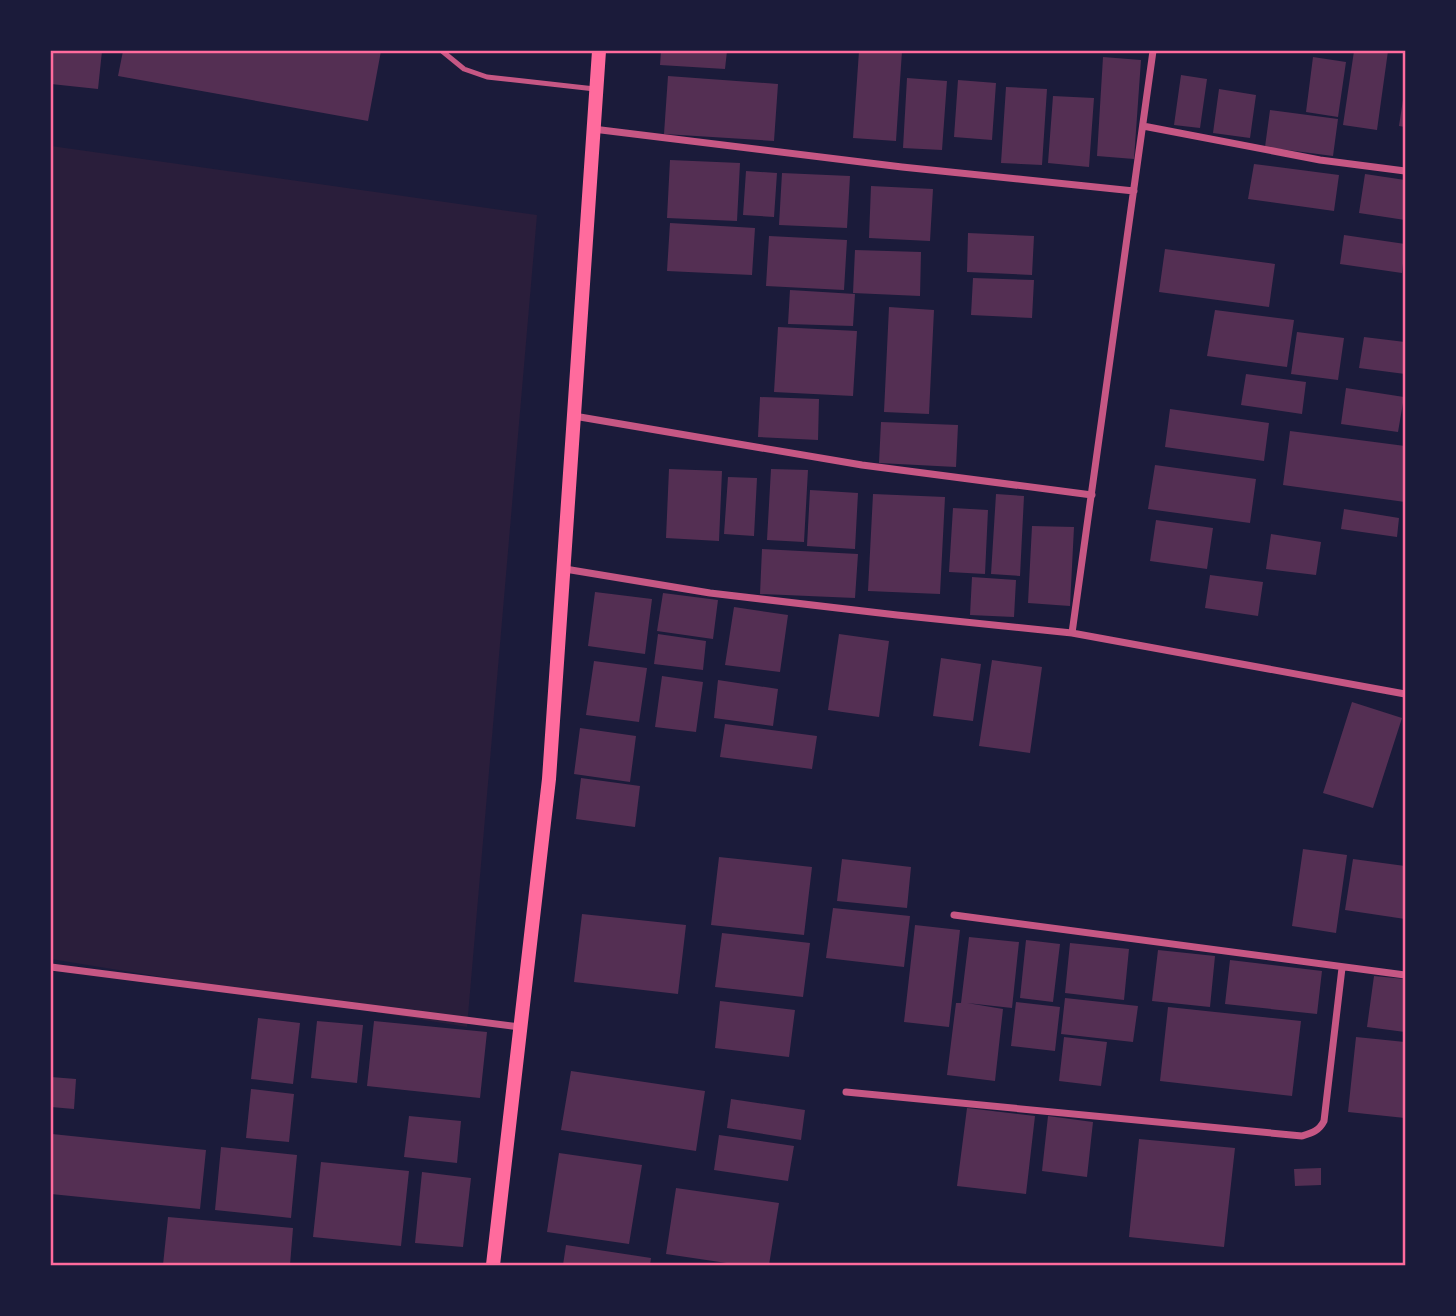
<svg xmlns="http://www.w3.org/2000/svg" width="1456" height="1316" viewBox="0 0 1456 1316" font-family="'Asap Condensed',sans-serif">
	<rect width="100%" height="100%" fill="#1b1b3a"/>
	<path fill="#2a1e3b" d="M 51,146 L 537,215 L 467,1027 L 51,959 Z"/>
	<path fill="#542f53" d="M 51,51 L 102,51 L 98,89 L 51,84 Z
		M 123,51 L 381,51 L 368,121 L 118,76 Z
		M 661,51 L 727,51 L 725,69 L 660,65 Z
		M 859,51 L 902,51 L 896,141 L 853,138 Z
		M 1354,51 L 1388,51 L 1377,130 L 1343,125 Z
		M 1103,57 L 1141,60 L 1134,159 L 1097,156 Z
		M 1313,57 L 1346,62 L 1338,117 L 1306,112 Z
		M 1181,75 L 1207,79 L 1200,128 L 1174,125 Z
		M 668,76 L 778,84 L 774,141 L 664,134 Z
		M 907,78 L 947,81 L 942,150 L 903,148 Z
		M 958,80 L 996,83 L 992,140 L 954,137 Z
		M 1006,87 L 1047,89 L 1042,165 L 1001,163 Z
		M 1219,89 L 1256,95 L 1250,138 L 1213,133 Z
		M 1404,93 L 1405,93 L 1405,127 L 1399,126 Z
		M 1053,96 L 1094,98 L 1089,167 L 1048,163 Z
		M 1270,110 L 1338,119 L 1333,156 L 1265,147 Z
		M 670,160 L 740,163 L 737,221 L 667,218 Z
		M 1254,164 L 1339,175 L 1334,211 L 1248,199 Z
		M 746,171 L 777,173 L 774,217 L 743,215 Z
		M 782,173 L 850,176 L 847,228 L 779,225 Z
		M 1365,174 L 1405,180 L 1405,220 L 1359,213 Z
		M 871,186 L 933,189 L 930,241 L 869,238 Z
		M 670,223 L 755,228 L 752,275 L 667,271 Z
		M 968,233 L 1034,236 L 1032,275 L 967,272 Z
		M 1344,235 L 1405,244 L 1402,273 L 1340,264 Z
		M 769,236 L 847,240 L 844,290 L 766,286 Z
		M 1165,249 L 1275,264 L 1269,307 L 1159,292 Z
		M 855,250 L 921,252 L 920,296 L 853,293 Z
		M 973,278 L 1034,280 L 1032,318 L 971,315 Z
		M 790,290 L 855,294 L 853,326 L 788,324 Z
		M 889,307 L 934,310 L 929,414 L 884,412 Z
		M 1215,310 L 1294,320 L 1287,367 L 1207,356 Z
		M 778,327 L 857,331 L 853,396 L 774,392 Z
		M 1297,332 L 1344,338 L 1338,380 L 1291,374 Z
		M 1364,337 L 1405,342 L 1405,374 L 1359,368 Z
		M 1246,374 L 1306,382 L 1302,414 L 1241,405 Z
		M 1346,388 L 1404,397 L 1398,432 L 1341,424 Z
		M 760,397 L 819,399 L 818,440 L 758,437 Z
		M 1170,409 L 1269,423 L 1264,461 L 1165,447 Z
		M 881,422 L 958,425 L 956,467 L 879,463 Z
		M 1290,431 L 1405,446 L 1405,502 L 1283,485 Z
		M 1155,465 L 1256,479 L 1250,523 L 1148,509 Z
		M 669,469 L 722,471 L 719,541 L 666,538 Z
		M 771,469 L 808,470 L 804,542 L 767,540 Z
		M 728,477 L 757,478 L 754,536 L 724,534 Z
		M 810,490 L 858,493 L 855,549 L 807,546 Z
		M 873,494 L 945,497 L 940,594 L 868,591 Z
		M 996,494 L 1024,496 L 1020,576 L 991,574 Z
		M 953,508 L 988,510 L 985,574 L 949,572 Z
		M 1344,509 L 1399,518 L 1397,537 L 1341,529 Z
		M 1156,520 L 1213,528 L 1207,569 L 1150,561 Z
		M 1032,526 L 1074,527 L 1070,606 L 1028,603 Z
		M 1271,534 L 1321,542 L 1316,575 L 1266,569 Z
		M 762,549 L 858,554 L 855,598 L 760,594 Z
		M 1210,575 L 1263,582 L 1258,616 L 1205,608 Z
		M 972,577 L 1016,580 L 1014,617 L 970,615 Z
		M 595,592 L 652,599 L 645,654 L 588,646 Z
		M 663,593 L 718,600 L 713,639 L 657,631 Z
		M 734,607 L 788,615 L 780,672 L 725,665 Z
		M 658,634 L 706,641 L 703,670 L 654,664 Z
		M 839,634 L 889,641 L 879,717 L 828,710 Z
		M 941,658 L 981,664 L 973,721 L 933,716 Z
		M 992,660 L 1042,667 L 1030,753 L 979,746 Z
		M 594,661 L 647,668 L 639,722 L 586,715 Z
		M 662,676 L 703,682 L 696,732 L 655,727 Z
		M 718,680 L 778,689 L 773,726 L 714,718 Z
		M 1352,702 L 1402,718 L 1373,808 L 1323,793 Z
		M 725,724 L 817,736 L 812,769 L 720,757 Z
		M 580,728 L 636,736 L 630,782 L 574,774 Z
		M 581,778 L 640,786 L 635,827 L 576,819 Z
		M 1303,849 L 1347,855 L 1336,933 L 1292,926 Z
		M 719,857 L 812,867 L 804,935 L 711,925 Z
		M 842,859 L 911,867 L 907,908 L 837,901 Z
		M 1353,859 L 1405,866 L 1405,919 L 1345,910 Z
		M 833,908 L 910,916 L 904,967 L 826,958 Z
		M 582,914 L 686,925 L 678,994 L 574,982 Z
		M 915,925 L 960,930 L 949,1027 L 904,1022 Z
		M 722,933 L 810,943 L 803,997 L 715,987 Z
		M 969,937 L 1019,942 L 1012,1008 L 967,1003 L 1003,1009 L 995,1081 L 947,1075 L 956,1003 L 961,1003 Z
		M 1026,940 L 1060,944 L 1053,1002 L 1020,998 Z
		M 1070,943 L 1129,949 L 1124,1000 L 1065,993 Z
		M 1158,950 L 1215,956 L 1210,1007 L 1152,1001 Z
		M 1230,960 L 1322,971 L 1317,1014 L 1225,1004 Z
		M 1374,976 L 1405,979 L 1405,1032 L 1367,1027 Z
		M 1065,998 L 1138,1006 L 1133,1042 L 1061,1034 Z
		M 720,1001 L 795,1010 L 789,1057 L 715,1048 Z
		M 1016,1002 L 1060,1007 L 1055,1051 L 1011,1046 Z
		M 1168,1007 L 1301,1021 L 1292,1096 L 1160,1081 Z
		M 258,1018 L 300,1023 L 293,1084 L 251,1079 Z
		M 317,1021 L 363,1025 L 357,1083 L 311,1078 Z
		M 374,1021 L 487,1032 L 480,1098 L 367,1086 Z
		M 1064,1037 L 1107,1042 L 1101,1086 L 1059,1081 Z
		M 1356,1037 L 1405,1042 L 1405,1118 L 1348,1112 Z
		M 571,1071 L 705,1091 L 696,1151 L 561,1130 Z
		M 51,1077 L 76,1079 L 74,1109 L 51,1107 Z
		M 251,1089 L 294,1094 L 289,1142 L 246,1138 Z
		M 731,1099 L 805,1110 L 801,1140 L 727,1128 Z
		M 967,1108 L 1035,1116 L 1026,1194 L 957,1186 Z
		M 409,1116 L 461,1121 L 457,1163 L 404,1157 Z
		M 1048,1116 L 1093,1122 L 1087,1177 L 1042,1171 Z
		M 52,1134 L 206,1150 L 200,1209 L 51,1194 Z
		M 719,1135 L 794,1146 L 788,1181 L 714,1170 Z
		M 1139,1139 L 1235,1148 L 1224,1247 L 1129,1237 Z
		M 221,1147 L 297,1155 L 291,1218 L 215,1210 Z
		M 559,1153 L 642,1165 L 629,1244 L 547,1232 Z
		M 321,1162 L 409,1171 L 401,1246 L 313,1237 Z
		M 1321,1168 L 1321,1185 L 1295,1186 L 1294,1169 Z
		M 422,1172 L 471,1178 L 463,1247 L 415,1243 Z
		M 676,1188 L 779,1203 L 769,1265 L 740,1265 L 666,1254 Z
		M 168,1217 L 293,1228 L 290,1265 L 163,1265 Z
		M 566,1245 L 651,1258 L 650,1265 L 563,1265 Z"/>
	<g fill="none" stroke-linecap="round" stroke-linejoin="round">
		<path stroke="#c65784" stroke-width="5" d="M 442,51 L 464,69 L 487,77 L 595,89"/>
		<path stroke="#c65784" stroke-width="7" d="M 1143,126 L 1320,160 L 1405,171
			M 593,129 L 902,167 L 1134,191
			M 574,416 L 862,465 L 1092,495
			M 565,569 L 710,593 L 897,615 L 1072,633 L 1405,694
			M 1072,633 L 1153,51
			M 954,915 L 1405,975
			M 51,967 L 520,1027
			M 846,1092 L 1302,1136 C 1312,1133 1319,1131 1324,1121 L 1342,968"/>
		<path stroke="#ff6b9d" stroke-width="14" d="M 493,1265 L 549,779 L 599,51"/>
	</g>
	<rect width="1456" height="1316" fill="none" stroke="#1b1b3a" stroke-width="105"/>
	<rect x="52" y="52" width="1352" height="1212" fill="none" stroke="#ff6b9d" stroke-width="2.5"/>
</svg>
